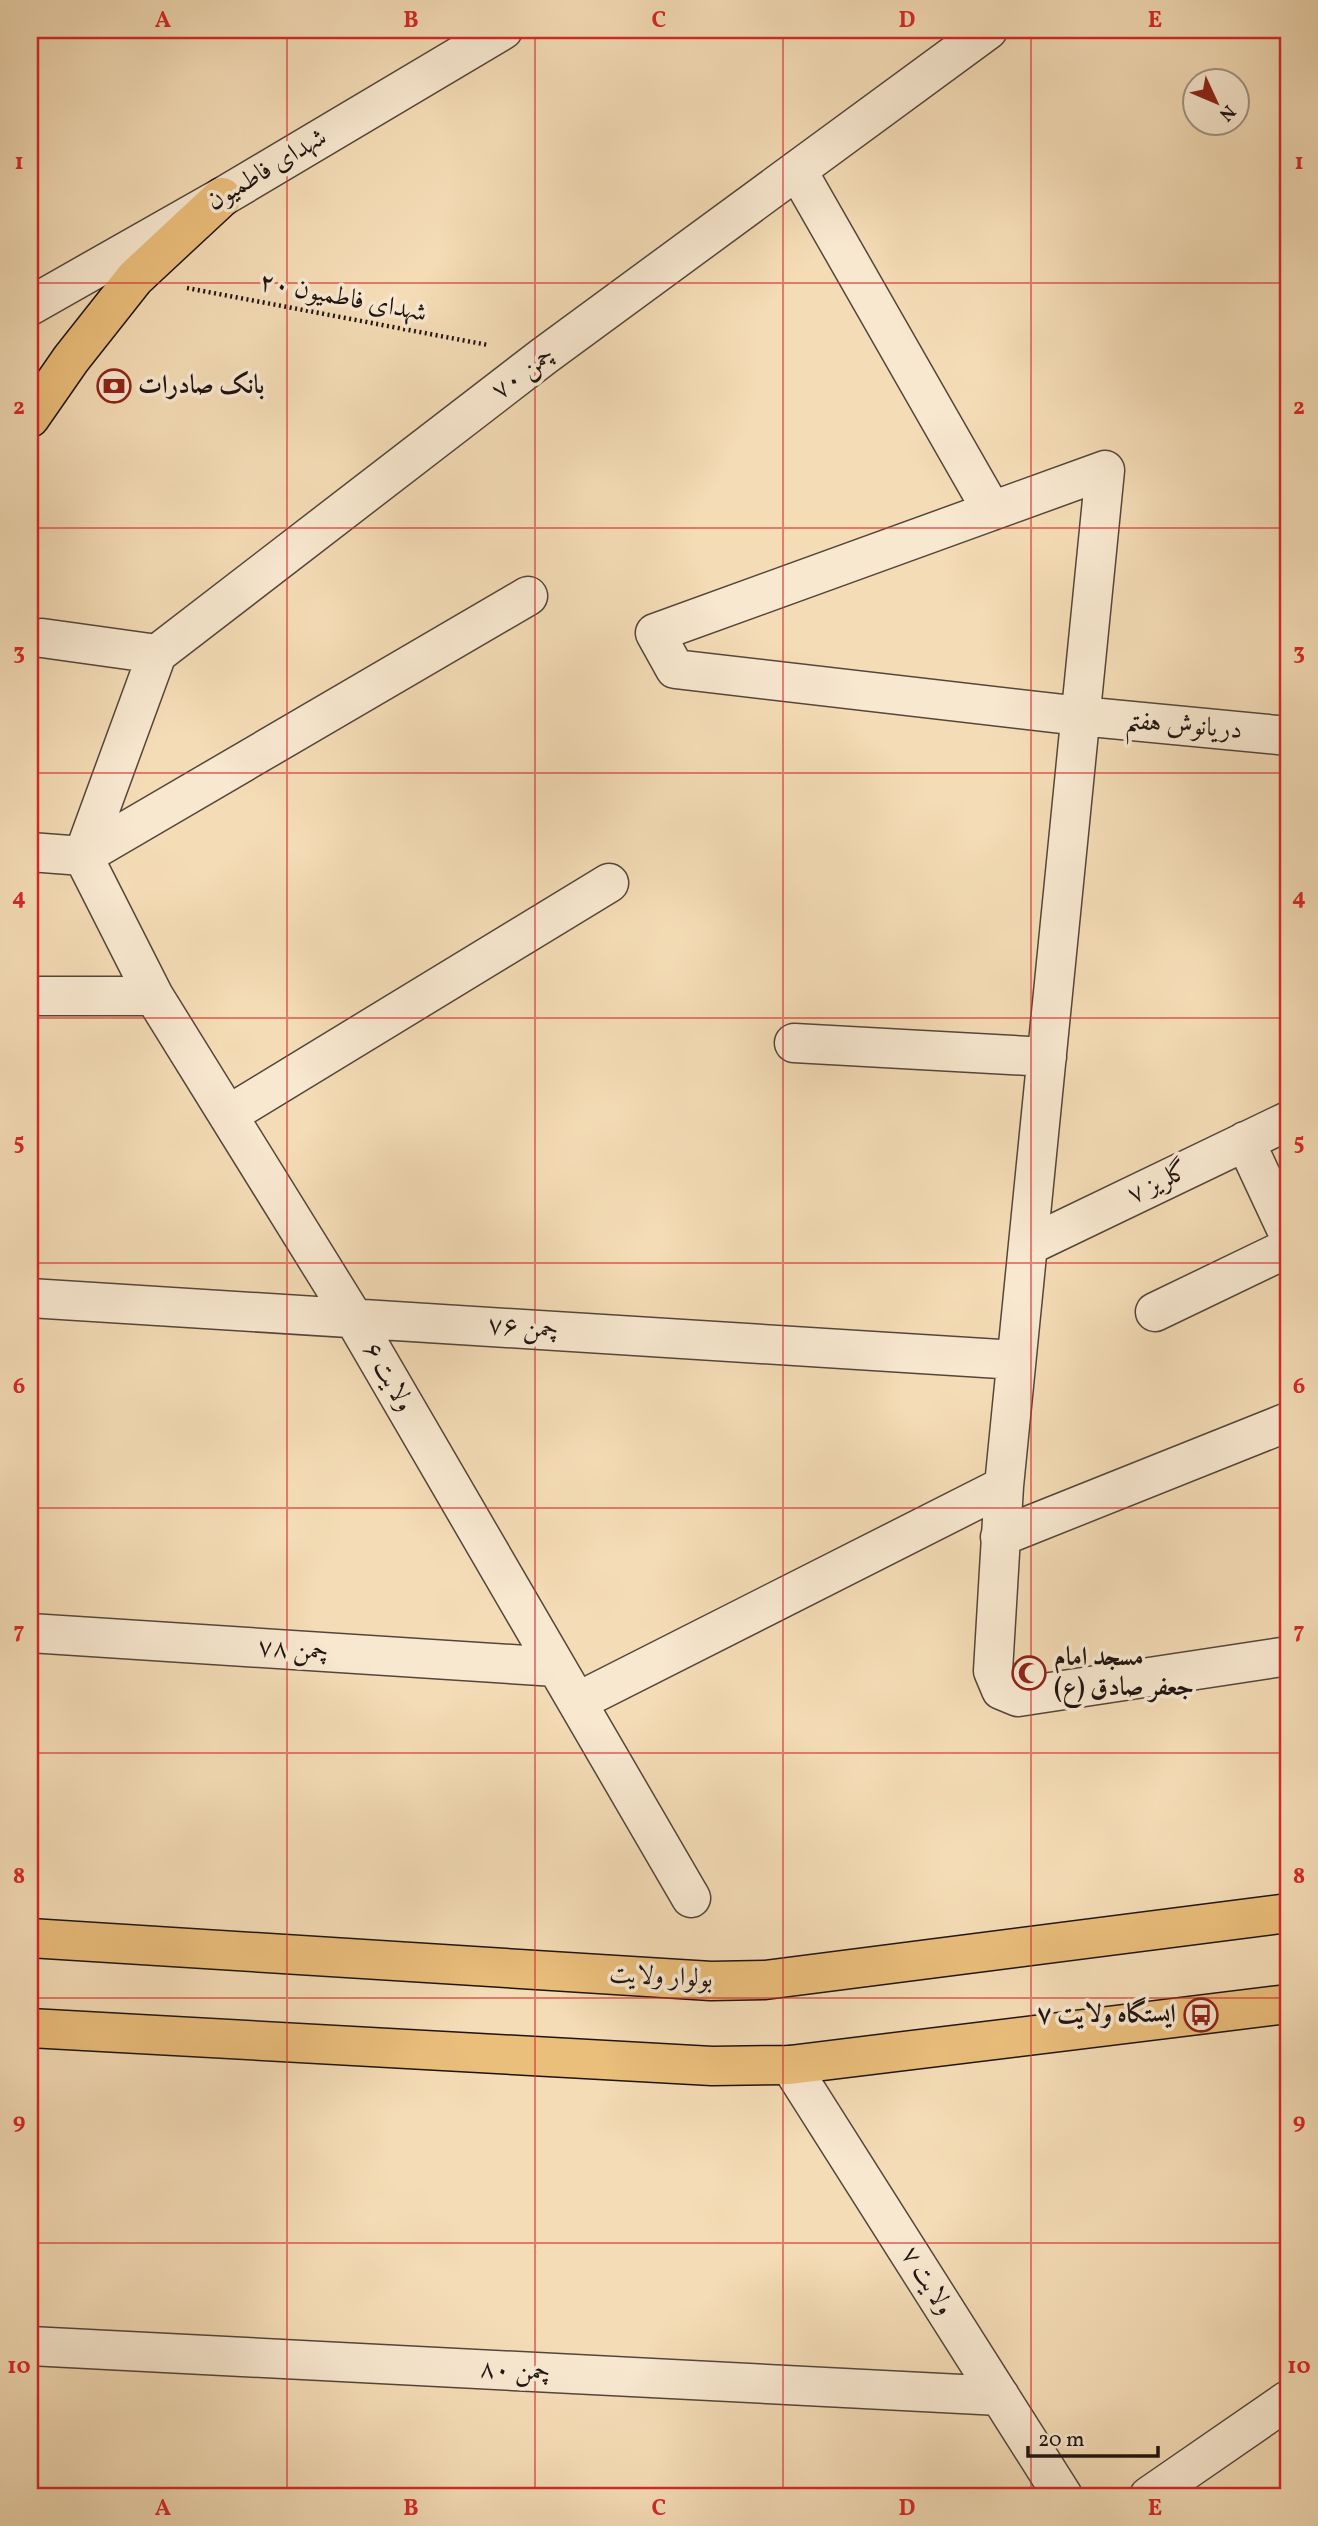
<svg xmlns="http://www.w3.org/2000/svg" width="1318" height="2526" viewBox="0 0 1318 2526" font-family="Vollkorn,Amiri,serif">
	<rect width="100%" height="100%" fill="#f4dcb6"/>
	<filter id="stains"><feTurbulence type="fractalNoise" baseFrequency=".00286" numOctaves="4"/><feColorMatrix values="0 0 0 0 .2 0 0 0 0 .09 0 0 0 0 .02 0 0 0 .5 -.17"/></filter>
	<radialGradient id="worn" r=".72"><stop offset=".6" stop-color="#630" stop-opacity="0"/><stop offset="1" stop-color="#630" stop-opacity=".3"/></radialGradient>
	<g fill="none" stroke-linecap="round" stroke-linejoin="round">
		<defs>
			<path id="minor" d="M 797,170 L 992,511
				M 30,306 L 222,197 L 503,30
				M 42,638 L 157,654 L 544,356 L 988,30
				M 1288,736 L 1080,716 L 675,669 L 655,633 L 1105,470 L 1004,1486 L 993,1671 L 1001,1690 L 1018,1697 L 1288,1656
				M 30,852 L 83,856
				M 83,856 L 154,996 L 353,1317 L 691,1898
				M 83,856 L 528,596
				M 83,856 L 157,654
				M 30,996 L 154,996
				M 794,1043 L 1047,1057
				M 228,1115 L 609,883
				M 1245,1141 L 1288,1233
				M 1028,1246 L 1288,1121
				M 30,1298 L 1016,1360
				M 1155,1312 L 1288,1248
				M 1000,1537 L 1288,1422
				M 30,1633 L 556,1667
				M 577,1702 L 1004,1486
				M 790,2065 L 1063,2496
				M 30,2346 L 1000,2396
				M 1149,2496 L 1288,2400"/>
			<path id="major" d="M 30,418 L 71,359 L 135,278 L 222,197
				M 30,1938 L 711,1981 L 765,1980 L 1288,1913
				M 30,2028 L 712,2066 L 790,2065 L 1288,2004"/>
		</defs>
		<use href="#minor" stroke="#54463a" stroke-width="41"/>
		<use href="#major" stroke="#1f1410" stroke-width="41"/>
		<path stroke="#1f1410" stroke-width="4.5" stroke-dasharray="2 3.5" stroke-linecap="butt" d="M 187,288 L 488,345"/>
		<use href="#minor" stroke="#f8e8d0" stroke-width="38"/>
		<use href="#major" stroke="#eabe7b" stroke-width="38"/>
	</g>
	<path fill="none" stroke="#d62828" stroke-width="2" stroke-opacity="0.55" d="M 287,30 L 287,2496M 535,30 L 535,2496M 783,30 L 783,2496M 1031,30 L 1031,2496M 30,283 L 1288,283M 30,528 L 1288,528M 30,773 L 1288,773M 30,1018 L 1288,1018M 30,1263 L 1288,1263M 30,1508 L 1288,1508M 30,1753 L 1288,1753M 30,1998 L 1288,1998M 30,2243 L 1288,2243"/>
	<defs>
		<symbol id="bank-ring" viewBox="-11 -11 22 22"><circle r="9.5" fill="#f8e8d0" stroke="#8f2418" stroke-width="1.5"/><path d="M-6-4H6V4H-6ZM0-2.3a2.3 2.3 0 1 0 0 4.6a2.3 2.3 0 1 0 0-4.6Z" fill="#8f2418"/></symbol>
		<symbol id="mosque-ring" viewBox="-11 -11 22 22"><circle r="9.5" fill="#f8e8d0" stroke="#8f2418" stroke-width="1.5"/><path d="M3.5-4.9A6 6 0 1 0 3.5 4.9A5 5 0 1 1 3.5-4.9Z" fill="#8f2418"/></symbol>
		<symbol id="bus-ring" viewBox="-11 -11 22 22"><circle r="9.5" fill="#f8e8d0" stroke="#8f2418" stroke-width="1.5"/><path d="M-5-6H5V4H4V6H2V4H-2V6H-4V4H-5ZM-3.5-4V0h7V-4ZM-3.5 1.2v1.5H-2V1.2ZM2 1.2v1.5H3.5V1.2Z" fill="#8f2418"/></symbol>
	</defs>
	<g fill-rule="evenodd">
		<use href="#bank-ring" x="95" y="367" width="38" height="38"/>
		<use href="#mosque-ring" x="1010" y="1654" width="38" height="38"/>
		<use href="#bus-ring" x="1182" y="1996" width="38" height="38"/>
	</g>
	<g text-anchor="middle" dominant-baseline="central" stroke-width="7" stroke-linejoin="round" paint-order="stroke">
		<g font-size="26" fill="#1f1410" stroke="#f8e8d0">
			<text transform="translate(267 170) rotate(-31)">شهدای فاطمیون</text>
			<text transform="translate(343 298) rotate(11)">شهدای فاطمیون ۲۰</text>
			<text transform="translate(523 373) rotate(-37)">چمن ۷۰</text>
			<text transform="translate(1184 726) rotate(5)">دریانوش هفتم</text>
			<text transform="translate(1158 1183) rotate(-26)">گلریز ۷</text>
			<text transform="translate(523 1328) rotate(4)">چمن ۷۶</text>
			<text transform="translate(388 1377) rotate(60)">ولایت ۶</text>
			<text transform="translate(293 1650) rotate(4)">چمن ۷۸</text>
			<text transform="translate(661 1977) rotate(3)">بولوار ولایت</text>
			<text transform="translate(927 2281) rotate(58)">ولایت ۷</text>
			<text transform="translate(515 2371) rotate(3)">چمن ۸۰</text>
		</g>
		<g font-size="26" font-weight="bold" fill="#1f1410" stroke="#f8e8d0" text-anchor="start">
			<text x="138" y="386">بانک صادرات</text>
			<text x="1054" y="1658">مسجد امام<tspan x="1054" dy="30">جعفر صادق (ع)</tspan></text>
			<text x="1176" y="2015" text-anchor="end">ایستگاه ولایت ۷</text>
		</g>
	</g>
	<rect width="1318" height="2526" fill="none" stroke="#f4dcb6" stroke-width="77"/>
	<g transform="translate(1216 102) rotate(134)"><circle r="33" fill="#f8e8d0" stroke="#a19383" stroke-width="2"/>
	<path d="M0-5L12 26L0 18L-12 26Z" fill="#8f2418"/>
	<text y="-10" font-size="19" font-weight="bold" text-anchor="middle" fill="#1f1410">N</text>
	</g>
	<path d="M1028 2446v10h130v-10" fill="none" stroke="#1f1410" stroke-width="3.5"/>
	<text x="1038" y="2446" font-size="21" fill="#1f1410" stroke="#f8e8d0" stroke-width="5" paint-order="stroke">20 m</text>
	<rect x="38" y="38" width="1242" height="2450" fill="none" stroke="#d62828" stroke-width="2.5"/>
	<g font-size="23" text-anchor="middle" font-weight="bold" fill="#d62828">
		<text x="163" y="27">A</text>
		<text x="411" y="27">B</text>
		<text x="659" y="27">C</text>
		<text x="907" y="27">D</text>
		<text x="1155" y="27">E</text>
		<text x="19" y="169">1</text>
		<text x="1299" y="169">1</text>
		<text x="19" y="414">2</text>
		<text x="1299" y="414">2</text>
		<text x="19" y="659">3</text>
		<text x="1299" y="659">3</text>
		<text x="19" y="904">4</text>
		<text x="1299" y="904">4</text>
		<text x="19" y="1149">5</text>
		<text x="1299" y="1149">5</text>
		<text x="19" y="1393">6</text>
		<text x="1299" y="1393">6</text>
		<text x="19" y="1638">7</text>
		<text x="1299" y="1638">7</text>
		<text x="19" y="1883">8</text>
		<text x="1299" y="1883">8</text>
		<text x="19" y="2128">9</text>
		<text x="1299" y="2128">9</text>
		<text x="19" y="2373">10</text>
		<text x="1299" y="2373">10</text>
		<text x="163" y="2515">A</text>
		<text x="411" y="2515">B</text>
		<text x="659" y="2515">C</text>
		<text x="907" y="2515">D</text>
		<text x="1155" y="2515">E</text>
	</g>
	<rect width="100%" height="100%" filter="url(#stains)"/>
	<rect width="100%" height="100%" fill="url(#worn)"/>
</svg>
